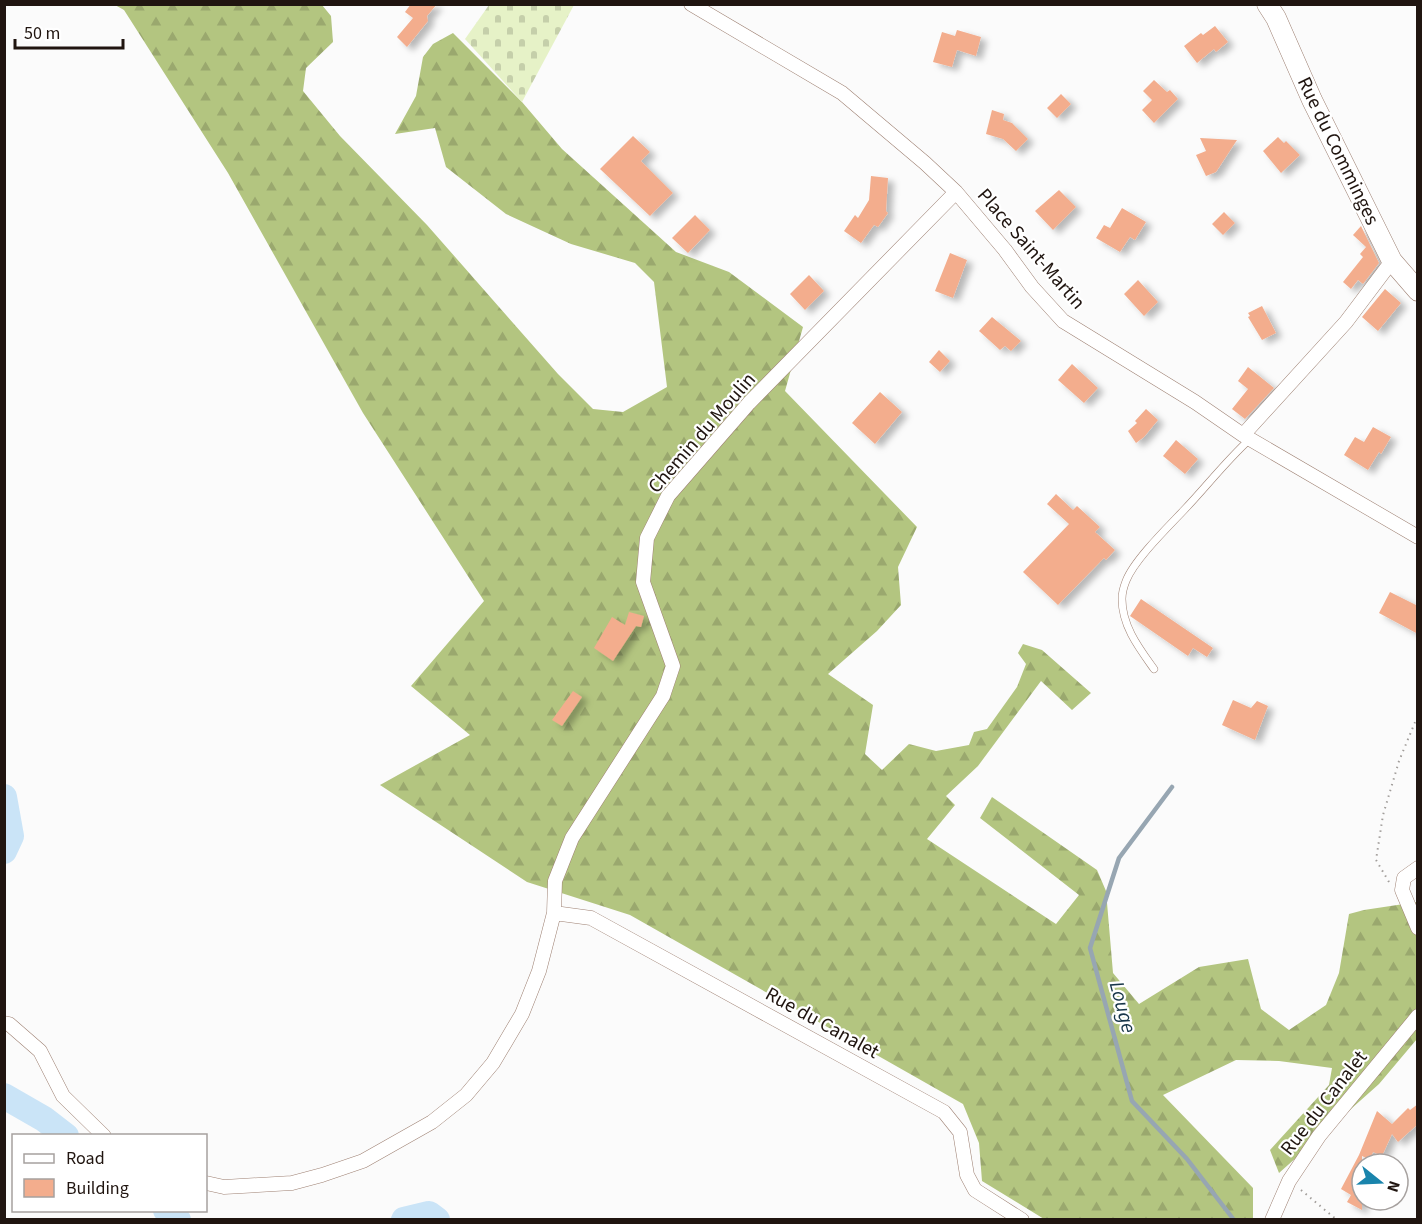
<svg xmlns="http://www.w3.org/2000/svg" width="1422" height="1224" viewBox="0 0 1422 1224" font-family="'Source Sans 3',sans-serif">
	<defs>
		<pattern id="forest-firs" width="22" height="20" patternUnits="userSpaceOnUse" patternTransform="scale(1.5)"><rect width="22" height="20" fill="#b3c580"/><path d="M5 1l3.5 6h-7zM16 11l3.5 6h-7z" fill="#9aa86e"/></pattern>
		<pattern id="cemetery-stones" width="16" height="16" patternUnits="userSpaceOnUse" patternTransform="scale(1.5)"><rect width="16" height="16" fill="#e6f2c7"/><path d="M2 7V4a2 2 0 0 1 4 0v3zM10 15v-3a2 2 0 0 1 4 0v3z" fill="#c5cfaa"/></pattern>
		<filter id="shadow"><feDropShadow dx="6" dy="4" stdDeviation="3" flood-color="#0004"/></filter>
	</defs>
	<rect width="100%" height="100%" fill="#fbfbfb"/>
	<path fill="url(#forest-firs)" d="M 115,5 L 322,5 L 331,16 L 333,42 L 306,68 L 303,91 L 340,136 L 427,225 L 558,374 L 593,409 L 623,412 L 667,387 L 654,282 L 635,263 L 571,244 L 506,214 L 446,167 L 435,128 L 395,134 L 416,96 L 423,57 L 433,44 L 453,33 L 522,102 L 562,149 L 676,252 L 729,272 L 803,327 L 785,391 L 917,527 L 898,567 L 901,605 L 877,631 L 828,674 L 873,705 L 865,754 L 882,770 L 909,744 L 936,751 L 969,745 L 974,732 L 987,729 L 1017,687 L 1026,664 L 1018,653 L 1023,644 L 1042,650 L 1091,693 L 1072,710 L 1041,681 L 978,766 L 946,796 L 955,805 L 927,839 L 1056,924 L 1079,895 L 980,818 L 992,797 L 1097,870 L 1106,891 L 1113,973 L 1139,1004 L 1199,967 L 1248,959 L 1261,1009 L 1289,1030 L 1326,1005 L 1339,973 L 1349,914 L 1364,910 L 1417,902 L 1417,1039 L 1379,1084 L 1279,1173 L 1270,1150 L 1329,1085 L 1332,1068 L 1279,1061 L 1236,1060 L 1163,1095 L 1253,1188 L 1253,1219 L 1044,1219 L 982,1181 L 979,1143 L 963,1104 L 630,915 L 527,882 L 380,785 L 470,735 L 411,686 L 484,601 L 363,413 L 228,173 L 124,10 Z"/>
	<path fill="url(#cemetery-stones)" d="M 489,5 L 574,5 L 522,102 L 465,39 Z"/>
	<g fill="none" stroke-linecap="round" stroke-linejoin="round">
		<path stroke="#97a6b2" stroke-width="4.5" d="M 1172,787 L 1119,858 L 1090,948 L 1132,1101 L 1187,1159 L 1234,1220"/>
		<path stroke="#cae4f7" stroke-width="26" d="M 4,797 L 11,836 L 4,851
			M 4,1096 L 44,1119 L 66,1136
			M 166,1210 L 178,1220
			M 404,1220 L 429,1214 L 437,1220"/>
	</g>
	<path fill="#f3ad8d" filter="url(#shadow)" d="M 411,4 L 437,4 L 427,16 L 428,21 L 407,47 L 397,37 L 413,18 L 405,12 Z
		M 1215,26 L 1228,42 L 1216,52 L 1214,49 L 1197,63 L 1184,46 L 1201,33 L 1203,35 Z
		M 957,30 L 981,37 L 976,56 L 957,50 L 952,67 L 933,62 L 942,32 L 955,36 Z
		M 1154,80 L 1167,92 L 1170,90 L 1178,99 L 1154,123 L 1142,110 L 1152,100 L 1143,91 Z
		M 1061,94 L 1071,104 L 1057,118 L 1047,108 Z
		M 992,110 L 1004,114 L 1003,120 L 1012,123 L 1028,139 L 1016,151 L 1003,139 L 986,134 Z
		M 633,136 L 650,152 L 641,161 L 673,193 L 650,216 L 600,169 Z
		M 1278,137 L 1284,143 L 1286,141 L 1300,155 L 1281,173 L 1263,151 Z
		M 1200,138 L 1237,140 L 1216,172 L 1206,176 L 1196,155 L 1206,151 Z
		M 871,176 L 888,178 L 886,211 L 888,213 L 878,227 L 874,225 L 861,243 L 844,231 L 855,215 L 858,218 L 869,200 Z
		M 1059,190 L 1076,207 L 1053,230 L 1035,211 Z
		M 1122,208 L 1146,222 L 1135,240 L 1130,237 L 1120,252 L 1096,238 L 1104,225 L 1110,228 Z
		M 1224,212 L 1235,223 L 1223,235 L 1212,224 Z
		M 695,215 L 710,230 L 688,253 L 672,238 Z
		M 1361,226 L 1379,263 L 1363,284 L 1358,280 L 1351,289 L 1343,282 L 1363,257 L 1360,254 L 1366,247 L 1353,235 Z
		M 950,253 L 967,260 L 953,298 L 935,291 Z
		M 809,275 L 824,291 L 805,310 L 790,294 Z
		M 1138,280 L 1158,302 L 1144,316 L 1124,294 Z
		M 1385,289 L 1401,303 L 1378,331 L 1362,317 Z
		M 1262,306 L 1276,333 L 1262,340 L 1248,317 L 1250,316 L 1248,313 Z
		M 992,317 L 1021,341 L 1011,351 L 1005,346 L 1000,350 L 979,331 Z
		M 939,350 L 950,361 L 940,372 L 929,362 Z
		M 1072,364 L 1098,388 L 1084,403 L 1058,380 Z
		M 1248,367 L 1274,388 L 1245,419 L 1232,409 L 1248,389 L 1238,381 Z
		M 880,392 L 902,412 L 875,444 L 852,423 Z
		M 1146,409 L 1158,420 L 1144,437 L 1136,443 L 1128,431 L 1137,423 L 1135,421 Z
		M 1373,427 L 1391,437 L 1381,454 L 1379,452 L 1368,470 L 1344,455 L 1355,437 L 1364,442 Z
		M 1176,440 L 1198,459 L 1185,474 L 1163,456 Z
		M 1056,494 L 1073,510 L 1077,506 L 1100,527 L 1095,532 L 1115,550 L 1106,560 L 1104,558 L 1058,605 L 1023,572 L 1069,524 L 1047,504 Z
		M 1390,592 L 1418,606 L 1418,634 L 1379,613 Z
		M 1141,599 L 1213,648 L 1207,657 L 1193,648 L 1188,656 L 1130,616 Z
		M 629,612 L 644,616 L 641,627 L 636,626 L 613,661 L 594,648 L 612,617 L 625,625 Z
		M 573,691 L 582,697 L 562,726 L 552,720 Z
		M 1233,700 L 1251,708 L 1257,701 L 1268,706 L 1255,740 L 1222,725 Z
		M 1418,1104 L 1418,1124 L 1398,1142 L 1392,1134 L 1382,1156 L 1373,1152 L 1370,1160 L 1362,1156 L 1362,1210 L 1347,1202 L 1351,1195 L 1341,1189 L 1359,1155 L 1377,1111 L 1392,1124 L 1408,1108 L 1410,1110 Z"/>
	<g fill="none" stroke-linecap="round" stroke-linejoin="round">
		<defs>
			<path id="lane" d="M 1154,669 C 1139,648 1122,626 1122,599 C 1122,594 1124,586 1126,581 C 1134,560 1168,527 1184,510 C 1206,487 1226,461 1250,439"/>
			<path id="street" d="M 691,4 L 842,93 L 925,163 L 956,192 L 1005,250 L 1032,287 L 1063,321 L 1195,402 L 1243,435 L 1418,537
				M 1243,435 L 1346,322 L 1392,261
				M 1418,868 L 1404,878 L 1402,890 L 1418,928
				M 554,913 L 591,918 L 944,1112 L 960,1132 L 967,1175 L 975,1190 L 1022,1220
				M 4,1023 L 9,1024 L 40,1051 L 63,1096 L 104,1136
				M 206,1183 L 224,1187 L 292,1183 L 322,1175 L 363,1161 L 432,1122 L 466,1095 L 493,1063 L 522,1014 L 539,971 L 554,913 L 555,881 L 572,838 L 663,696 L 673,666 L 643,582 L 647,538 L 668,496 L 749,403 L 956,192
				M 1272,1220 L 1289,1181 L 1319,1136 L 1418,1016"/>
			<path id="secondary" d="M 1267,4 L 1276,18 L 1312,100 L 1392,261 L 1418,291"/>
		</defs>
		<use href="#lane" stroke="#9e8173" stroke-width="8"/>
		<use href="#street" stroke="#9e8173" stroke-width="15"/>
		<use href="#secondary" stroke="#9e8173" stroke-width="21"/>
		<path stroke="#a19d9a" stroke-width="2" stroke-dasharray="1.5 4.5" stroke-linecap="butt" d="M 1389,882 L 1376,860 L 1383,815 L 1399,761 L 1418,715
			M 1301,1190 L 1337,1220"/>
		<use href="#lane" stroke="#fff" stroke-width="7"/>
		<use href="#street" stroke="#fff" stroke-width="14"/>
		<use href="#secondary" stroke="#fff" stroke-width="20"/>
	</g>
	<g text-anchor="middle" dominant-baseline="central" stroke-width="4.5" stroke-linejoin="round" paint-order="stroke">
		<g font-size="20" fill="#201510" stroke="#fff">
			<text transform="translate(1338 151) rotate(64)">Rue du Comminges</text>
			<text transform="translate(1031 249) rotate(49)">Place Saint-Martin</text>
			<text transform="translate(702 433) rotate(-49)">Chemin du Moulin</text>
			<text transform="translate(822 1023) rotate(29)">Rue du Canalet</text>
			<text transform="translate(1324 1103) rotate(-52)">Rue du Canalet</text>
		</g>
		<g font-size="21" font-style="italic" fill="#183649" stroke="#fff">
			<text transform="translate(1123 1007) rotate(75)">Louge</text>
		</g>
	</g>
	<rect width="1422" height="1224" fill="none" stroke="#201510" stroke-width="12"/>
	<rect x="12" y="1134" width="195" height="78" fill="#ffffff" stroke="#a6a19f" stroke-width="1.5"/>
	<rect x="24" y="1154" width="30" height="9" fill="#ffffff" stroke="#a6a19f" stroke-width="1.5"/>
	<text x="66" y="1164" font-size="18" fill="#201510">Road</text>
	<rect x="24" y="1179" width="30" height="18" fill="#f3ad8d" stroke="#a6a19f" stroke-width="1.5"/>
	<text x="66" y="1194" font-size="18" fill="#201510">Building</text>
	<g transform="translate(1380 1182) rotate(108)"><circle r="28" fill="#ffffff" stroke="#a6a19f" stroke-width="1.5"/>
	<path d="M0-4.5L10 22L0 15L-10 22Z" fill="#1984ac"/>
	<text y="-9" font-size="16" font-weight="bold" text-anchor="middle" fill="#201510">N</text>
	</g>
	<path d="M15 39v9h108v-9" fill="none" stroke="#201510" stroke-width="3"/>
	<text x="24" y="39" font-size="18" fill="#201510" stroke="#ffffff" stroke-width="4.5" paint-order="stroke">50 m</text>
</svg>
